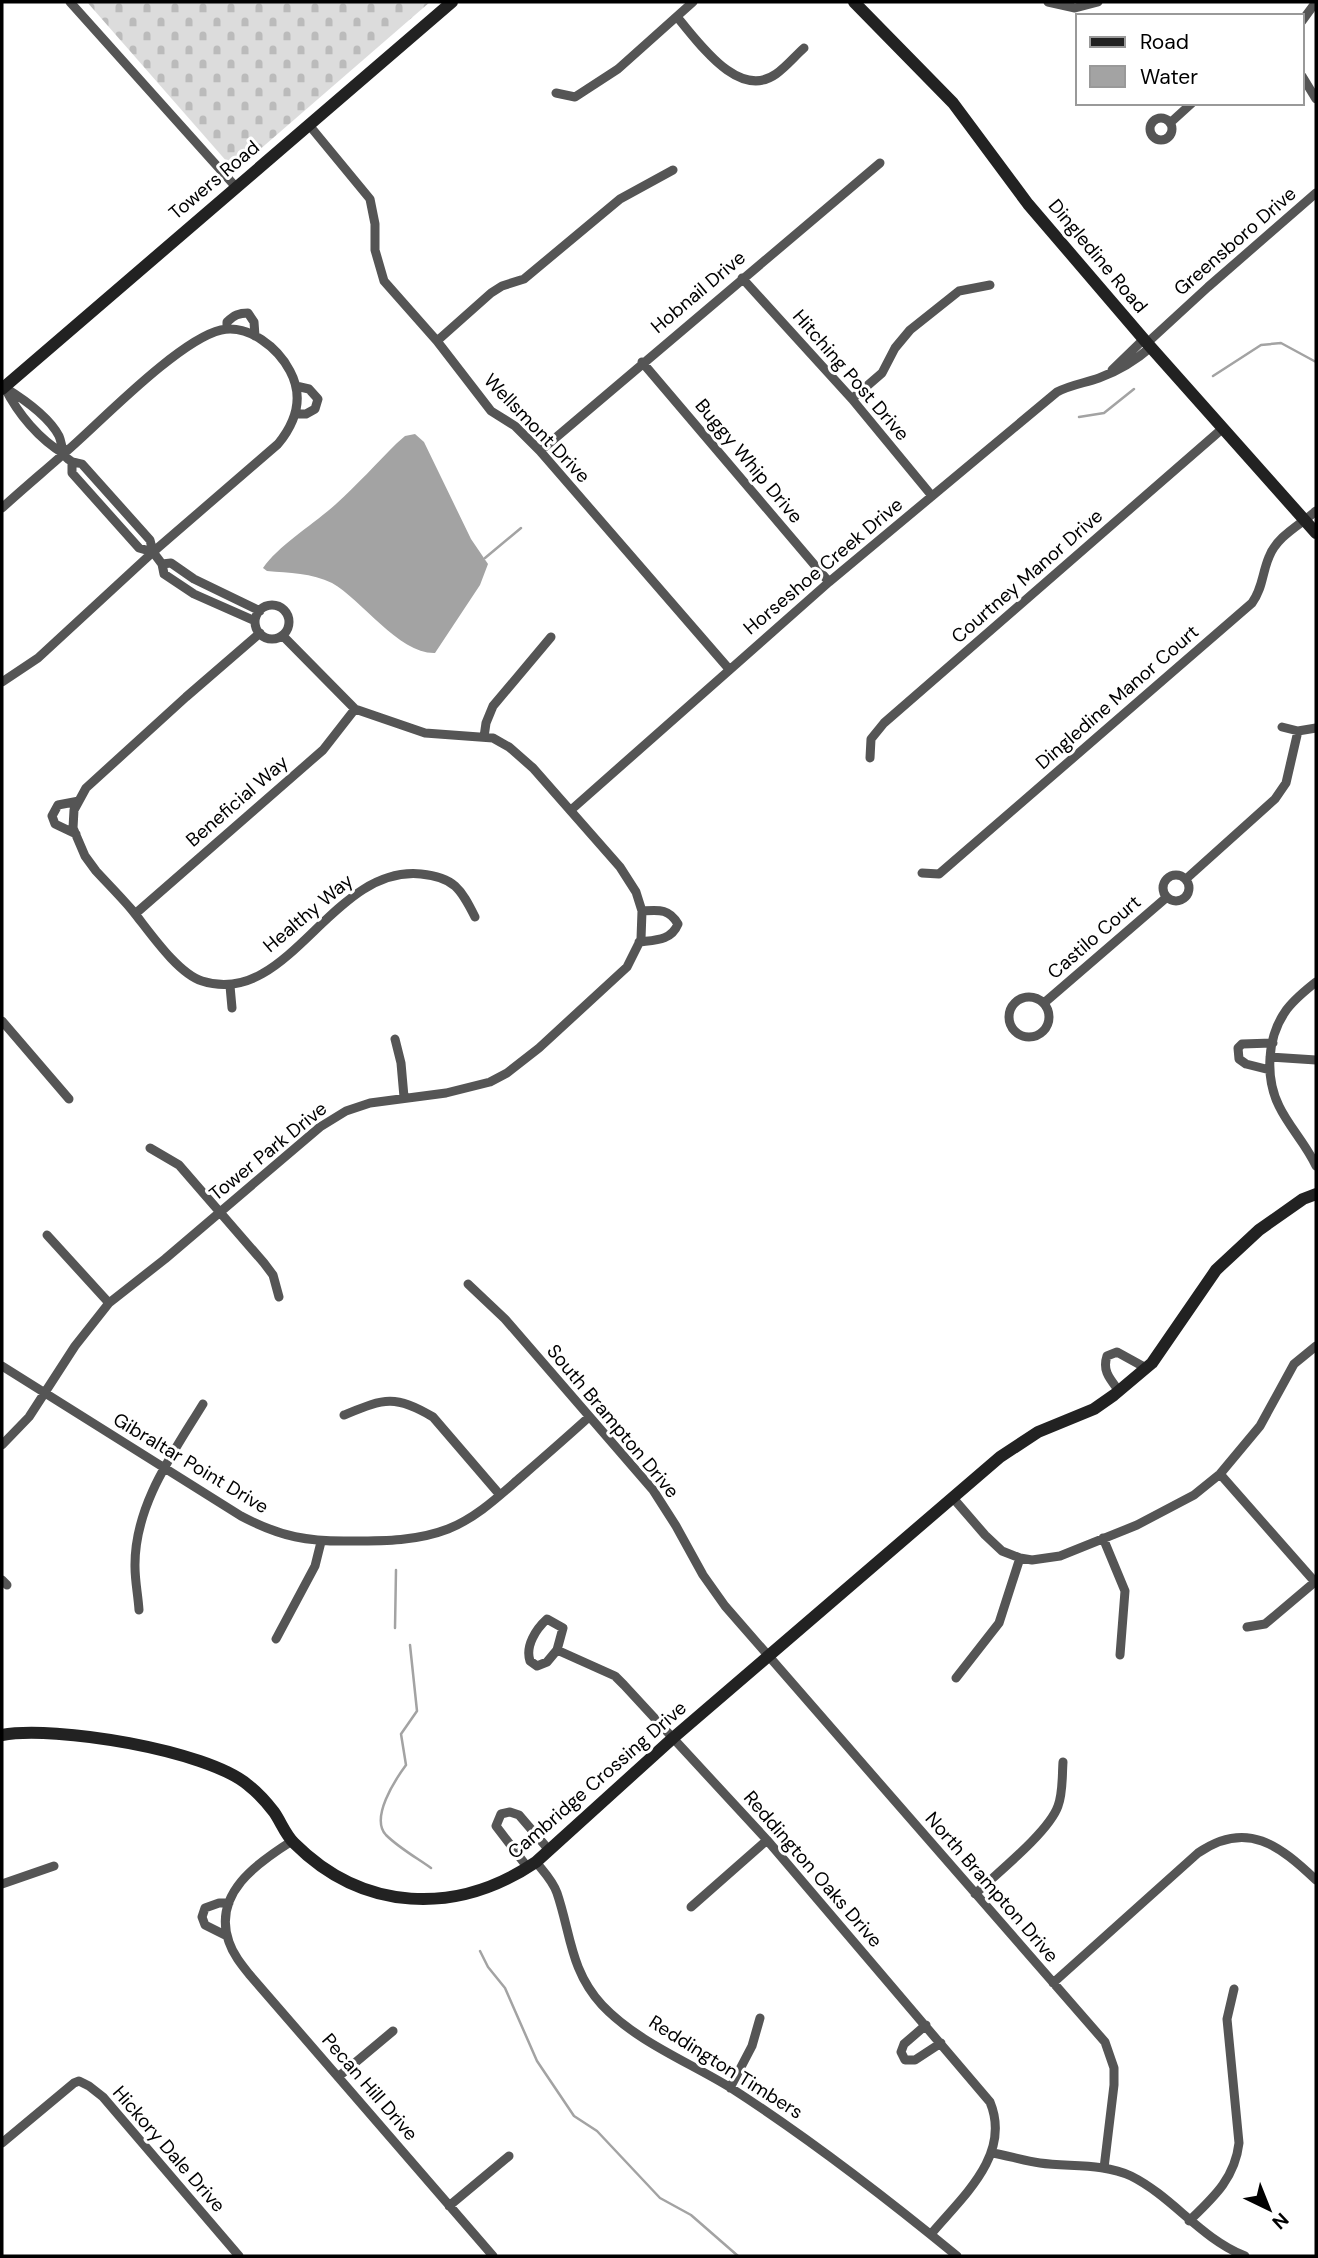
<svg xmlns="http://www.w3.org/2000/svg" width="1318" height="2258" viewBox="0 0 1318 2258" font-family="'DM Sans',sans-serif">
	<defs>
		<pattern id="cemetery-stones" width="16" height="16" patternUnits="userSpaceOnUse" patternTransform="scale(1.75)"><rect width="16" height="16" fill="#dcdcdc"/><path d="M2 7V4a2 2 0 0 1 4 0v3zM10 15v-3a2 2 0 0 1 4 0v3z" fill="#bbb"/></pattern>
	</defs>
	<rect width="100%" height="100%" fill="#fff"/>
	<path fill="url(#cemetery-stones)" d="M 87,2 L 430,2 L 235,171 Z"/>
	<path fill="#a3a3a3" d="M 415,434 L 424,442 L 471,539 L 488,564 L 480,585 L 435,653 C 399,654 362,600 332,583 C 312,573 289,573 267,571 L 263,568 C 279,545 314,524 336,504 C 357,485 377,463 397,443 L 405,436 Z"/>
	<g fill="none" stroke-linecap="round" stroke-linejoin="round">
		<path stroke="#a3a3a3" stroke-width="2.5" d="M 1213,376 L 1261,345 L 1281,343 L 1316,362
			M 1079,417 L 1104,413 L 1134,389
			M 485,558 L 521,528
			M 395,1628 L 396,1570
			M 410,1645 L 417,1711 L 401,1734 L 406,1765 C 395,1780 370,1818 386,1835 C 399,1848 417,1858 431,1868
			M 480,1951 L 488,1967 L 505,1988 L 537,2061 L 574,2116 L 597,2131 L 660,2198 L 691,2215 L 738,2256"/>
		<path stroke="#555" stroke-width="9" d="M 70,2 L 235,186
			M 1048,2 L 1075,8 L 1098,2
			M 677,17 C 698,41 738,101 776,74 C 786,67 795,56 804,48
			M 1302,21 L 1316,2
			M 1302,76 L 1316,99
			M 556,93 L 575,97 L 618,69 L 693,2
			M1150 129a11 11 0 1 1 22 0a11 11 0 1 1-22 0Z
			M 1170,123 L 1192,103
			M 309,125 L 370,199 L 375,224 L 375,250 L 384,281 L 437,341 L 491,411 L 515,426 L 540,451 L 729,669
			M 742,278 L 852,399 L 932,496
			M 227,329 L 227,322 C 234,315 239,313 248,313 L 254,322 L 255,336
			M 437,341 L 491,293 L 502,286 L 524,279 L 620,199 L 673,170
			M 1147,343 L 1208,287 L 1316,193
			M 642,362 L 829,582
			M 1112,370 L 1144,339
			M 4,387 C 22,398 49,417 59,436 C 63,445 61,456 71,461 C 73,463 80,463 82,464 L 150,540 L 153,552 L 162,564 L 171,563 L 194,579 L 260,611
			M 5,388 C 18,414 39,439 64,454
			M 852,399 L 882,373 L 895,348 L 910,330 L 959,291 L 990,285
			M 295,414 L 306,414 L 315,409 L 318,399 L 309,389 L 296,386
			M 540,451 L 880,163
			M 72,462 L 72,473 L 139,548 L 153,552
			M 2,508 C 27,485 53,464 78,441 C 110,412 182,339 221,330 C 249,324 278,348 290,371 C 304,397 296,422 278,444 L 153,552 L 38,658 L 2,682
			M 162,564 L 164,574 L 194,594 L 255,621
			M255 622a17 17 0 1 1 34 0a17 17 0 1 1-34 0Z
			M 260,633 L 186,697 L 86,788 L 74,810 L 73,828 L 85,856 L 96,871 C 108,884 121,897 132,910 C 149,931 177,973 202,981 C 289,1009 331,865 421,874 C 454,877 461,889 475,917
			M 1282,727 L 1298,731 L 1316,728
			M 484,737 L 486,723 L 493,706 L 551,637
			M 870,758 L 871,739 L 884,723 L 1222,429
			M 571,810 L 829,582 L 1057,392 C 1070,385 1085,383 1099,378 C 1118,371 1135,361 1151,347
			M 76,834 L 55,824 L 52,816 L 58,805 L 79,801
			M 922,873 L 939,874 L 1252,603 C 1263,588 1262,573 1269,557 C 1277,536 1300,525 1316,511
			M1163 888a13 13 0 1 1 26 0a13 13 0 1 1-26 0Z
			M 1186,879 L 1275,799 L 1286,783 L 1298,731
			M 135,914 L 323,750 L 355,709
			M 639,942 C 655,940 671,941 678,924 C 669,908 658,910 642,911
			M 1316,982 C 1305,991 1293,1000 1285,1012 C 1267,1038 1265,1078 1279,1106 C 1289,1127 1306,1144 1316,1166
			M 230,986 L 232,1008
			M1009 1017a20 20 0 1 1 40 0a20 20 0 1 1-40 0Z
			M 1044,1003 L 1167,897
			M 2,1021 L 69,1099
			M 395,1039 L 401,1063 L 404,1097
			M 1270,1057 L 1316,1060
			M 1270,1070 L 1246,1064 L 1239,1059 L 1238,1048 L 1242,1044 L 1273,1043
			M 150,1148 L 179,1165 L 264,1263 L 273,1275 L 279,1297
			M 47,1235 L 109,1303
			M 468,1284 L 505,1319 L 653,1490 L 676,1526 L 703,1575 L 725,1606 L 1105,2042 L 1114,2068 L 1114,2085 L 1104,2168
			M 2,1366 L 241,1516 C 281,1537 308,1542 353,1541 C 385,1541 417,1541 448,1529 C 476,1518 499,1496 521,1477 C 544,1457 567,1437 589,1417
			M 1119,1391 C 1110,1379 1102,1371 1107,1356 L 1117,1352 L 1146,1368
			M 344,1415 C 384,1399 394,1394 433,1417 L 500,1495
			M 2,1445 L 29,1417 L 75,1346 L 109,1303 L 165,1259 L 320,1127 L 346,1111 L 370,1103 L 446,1093 L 490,1082 L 507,1073 L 539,1048 L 627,967 L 641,939 L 642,911 L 636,892 L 620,867 L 533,768 L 509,747 L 493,738 L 425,733 L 355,709 L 283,636
			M 1220,1474 L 1315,1582
			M 953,1498 L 985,1535 L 1002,1551 L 1020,1558 L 1032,1560 L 1060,1556 L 1137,1525 L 1194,1495 L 1220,1474 L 1260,1426 L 1294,1364 L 1316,1346
			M 1103,1538 L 1125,1591 L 1120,1655
			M 2,1580 L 7,1585
			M 139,1610 C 138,1595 135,1581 135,1567 C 134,1506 173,1453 203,1404
			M 1247,1627 L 1265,1624 L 1316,1581
			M 276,1639 L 315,1566 L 321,1542
			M 557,1650 L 563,1628 L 547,1619 C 536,1629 525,1646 530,1661 L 537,1666 L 547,1662 L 557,1650 L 615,1676 L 624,1685 L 767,1840 L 990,2102 C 1012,2155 962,2197 931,2234
			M 956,1678 L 999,1623 L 1020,1558
			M 292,1841 C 257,1863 212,1894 229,1942 C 233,1954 241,1964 249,1974 L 493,2256
			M 536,1862 C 544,1872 553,1881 557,1893 C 571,1934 570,1970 602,2005 C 637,2042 689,2062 731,2088 C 810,2139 885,2197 957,2256
			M 528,1868 L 496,1826 L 501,1814 L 510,1812 L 519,1815 L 549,1850
			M 2,1884 L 54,1866
			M 975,1894 C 996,1874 1049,1832 1058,1806 C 1063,1793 1062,1776 1063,1762
			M 691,1907 L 767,1840
			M 227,1936 L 205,1925 L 202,1917 L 205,1908 L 219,1903 L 229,1903
			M 1053,1983 L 1198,1853 C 1247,1819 1280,1846 1316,1880
			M 926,2025 L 904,2044 L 901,2052 L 905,2060 L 915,2060 L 941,2043
			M 338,2077 L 393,2031
			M 730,2088 L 752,2046 L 760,2018
			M 2,2143 L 74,2083 L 79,2081 L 89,2086 L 103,2097 L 239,2256
			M 993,2153 C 1009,2156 1025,2161 1040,2163 C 1069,2167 1104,2163 1131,2176 C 1173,2197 1200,2238 1245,2256
			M 449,2206 L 509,2156
			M 1189,2221 C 1214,2197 1235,2178 1239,2143 L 1227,2019 L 1234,1989"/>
		<path stroke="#222" stroke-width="12" d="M 854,2 L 953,103 L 1028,204 L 1147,343 L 1316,533
			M 2,389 L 452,2
			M 2,1735 C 54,1725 207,1750 248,1785 C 257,1792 267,1803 274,1812 C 281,1822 285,1834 294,1843 C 363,1912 456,1916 536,1862 L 673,1738 L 1000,1457 L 1038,1432 L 1094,1409 L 1114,1395 L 1152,1363 L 1216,1270 L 1259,1230 L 1303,1199 L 1316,1194"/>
	</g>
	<g text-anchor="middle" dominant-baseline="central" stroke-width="6" stroke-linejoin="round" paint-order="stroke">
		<g font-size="19" fill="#000" stroke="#fff">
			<text transform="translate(214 180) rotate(-40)">Towers Road</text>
			<text transform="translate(1235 241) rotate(-41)">Greensboro Drive</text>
			<text transform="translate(1098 256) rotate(50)">Dingledine Road</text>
			<text transform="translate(698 292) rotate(-40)">Hobnail Drive</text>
			<text transform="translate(851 375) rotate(49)">Hitching Post Drive</text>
			<text transform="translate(537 428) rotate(46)">Wellsmont Drive</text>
			<text transform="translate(749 461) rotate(50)">Buggy Whip Drive</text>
			<text transform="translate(823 566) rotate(-40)">Horseshoe Creek Drive</text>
			<text transform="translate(1027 576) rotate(-41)">Courtney Manor Drive</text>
			<text transform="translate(1117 697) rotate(-41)">Dingledine Manor Court</text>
			<text transform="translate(237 801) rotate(-41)">Beneficial Way</text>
			<text transform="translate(308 913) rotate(-40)">Healthy Way</text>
			<text transform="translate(1094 937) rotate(-41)">Castilo Court</text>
			<text transform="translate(268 1151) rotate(-39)">Tower Park Drive</text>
			<text transform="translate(613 1421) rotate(50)">South Brampton Drive</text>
			<text transform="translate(191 1463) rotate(31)">Gibraltar Point Drive</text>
			<text transform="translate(597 1780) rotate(-41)">Cambridge Crossing Drive</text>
			<text transform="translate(813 1869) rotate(49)">Reddington Oaks Drive</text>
			<text transform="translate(992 1887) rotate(49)">North Brampton Drive</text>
			<text transform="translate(726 2067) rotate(32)">Reddington Timbers</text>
			<text transform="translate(370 2087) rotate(49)">Pecan Hill Drive</text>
			<text transform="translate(169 2149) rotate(49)">Hickory Dale Drive</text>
		</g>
	</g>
	<rect width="1318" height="2258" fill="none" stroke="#000000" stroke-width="7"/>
	<rect x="1076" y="14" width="228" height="91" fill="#ffffff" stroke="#999999" stroke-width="2"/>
	<rect x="1090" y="37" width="35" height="10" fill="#222222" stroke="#999999" stroke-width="2"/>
	<text x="1140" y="49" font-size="21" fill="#000000">Road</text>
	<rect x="1090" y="66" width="35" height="21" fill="#a3a3a3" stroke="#999999" stroke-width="2"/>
	<text x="1140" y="84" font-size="21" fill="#000000">Water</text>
	<g transform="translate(1269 2209) rotate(137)" stroke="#ffffff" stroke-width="5" paint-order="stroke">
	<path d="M0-5L12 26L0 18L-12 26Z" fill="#000000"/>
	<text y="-10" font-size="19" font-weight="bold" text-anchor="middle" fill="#000000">N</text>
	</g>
</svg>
